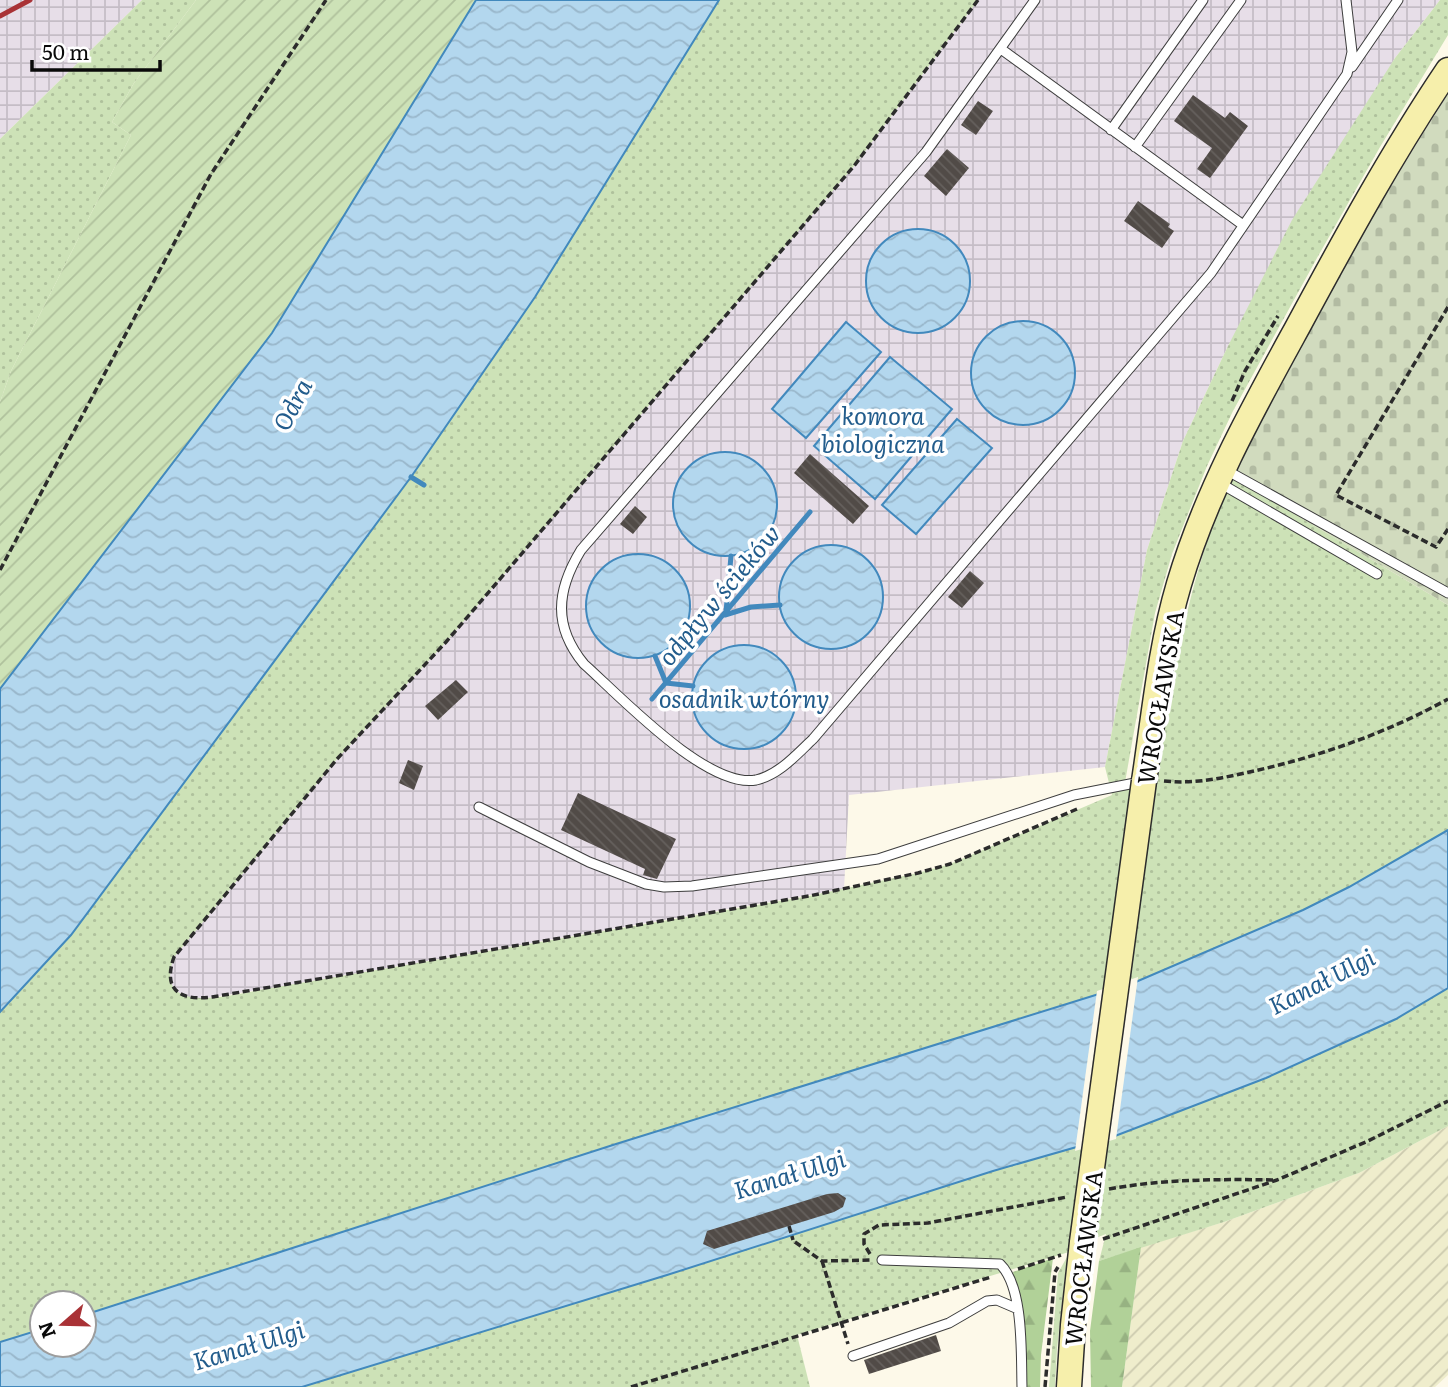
<svg xmlns="http://www.w3.org/2000/svg" width="1448" height="1387" viewBox="0 0 1448 1387" font-family="Literata,serif">
	<defs>
		<pattern id="industrial-grid" width="8" height="8" patternUnits="userSpaceOnUse" patternTransform="scale(1.75)"><rect width="8" height="8" fill="#e7dee8"/><path d="M0 4h8M4 0v8" fill="none" stroke="#c5bdc6"/></pattern>
		<pattern id="farmland-furrows" width="10" height="10" patternUnits="userSpaceOnUse" patternTransform="scale(1.75)"><rect width="10" height="10" fill="#efedcc"/><path d="M-1 1l2-2M0 10L10 0M9 11l2-2" fill="none" stroke="#cccaae"/></pattern>
		<pattern id="grass-dots" width="8" height="8" patternUnits="userSpaceOnUse" patternTransform="scale(1.75)"><rect width="8" height="8" fill="#cde2b7"/><path d="M2 2h.1M6 6h.1" fill="none" stroke="#afc19c" stroke-width="1.8" stroke-linecap="round"/></pattern>
		<pattern id="forest-firs" width="22" height="20" patternUnits="userSpaceOnUse" patternTransform="scale(1.75)"><rect width="22" height="20" fill="#b1d198"/><path d="M5 1l3.5 6h-7zM16 11l3.5 6h-7z" fill="#97b282"/></pattern>
		<pattern id="cemetery-stones" width="16" height="16" patternUnits="userSpaceOnUse" patternTransform="scale(1.75)"><rect width="16" height="16" fill="#d1dbbe"/><path d="M2 7V4a2 2 0 0 1 4 0v3zM10 15v-3a2 2 0 0 1 4 0v3z" fill="#b2bba2"/></pattern>
		<pattern id="garden-furrows" width="10" height="10" patternUnits="userSpaceOnUse" patternTransform="scale(1.75)"><rect width="10" height="10" fill="#cde2b7"/><path d="M-1 1l2-2M0 10L10 0M9 11l2-2" fill="none" stroke="#afc19c"/></pattern>
		<pattern id="water-waves" width="16" height="10" patternUnits="userSpaceOnUse" patternTransform="scale(1.75)"><rect width="16" height="10" fill="#b3d7ee"/><path d="M0 5q4-4 8 0t8 0" fill="none" stroke="#99b7cb"/></pattern>
		<pattern id="building-back-hatch" width="6" height="6" patternUnits="userSpaceOnUse" patternTransform="scale(1.75)"><rect width="6" height="6" fill="#514b47"/><path d="M-1 5l2 2M0 0l6 6M5-1l2 2" fill="none" stroke="#65605d"/></pattern>
	</defs>
	<rect width="100%" height="100%" fill="#fdf9e9"/>
	<path fill="url(#industrial-grid)" d="M 0,0 L 142,0 L 0,139 Z
		M 978,0 L 1440,0 L 1395,58 L 1228,346 L 1183,441 L 1147,550 L 1105,767 L 849,795 L 844,889 L 271,988 L 195,1000 L 175,991 L 170,982 L 169,971 L 174,957 L 337,759 L 446,642 L 854,166 Z"/>
	<path fill="url(#farmland-furrows)" d="M 1448,1126 L 1448,1375 L 1435,1387 L 1122,1387 L 1141,1247 L 1224,1222 L 1359,1173 Z"/>
	<path fill="url(#grass-dots)" d="M 142,0 L 196,0 L 134,83 L 112,122 L 131,135 L 11,371 L 0,402 L 0,139 Z
		M 719,0 L 978,0 L 854,166 L 446,642 L 337,759 L 174,957 C 151,1020 238,993 271,988 L 809,896 L 918,873 L 950,864 L 1112,795 L 1105,767 L 1147,550 L 1183,441 L 1228,346 L 1292,220 L 1395,58 L 1440,0 L 1448,0 L 1448,35 L 1380,147 L 1317,258 L 1233,411 L 1207,466 L 1172,554 L 1155,613 L 1124,788 L 1156,780 C 1172,678 1189,573 1232,477 L 1448,605 L 1448,830 L 1349,887 L 1303,910 L 1131,984 L 616,1144 L 84,1315 L 84,1303 L 42,1303 L 42,1329 L 0,1342 L 0,1012 L 71,935 L 411,477 Z
		M 1448,988 L 1448,1126 L 1359,1173 L 1224,1222 L 1099,1261 L 1106,1234 L 1083,1243 L 1082,1248 L 797,1335 L 810,1387 L 302,1387 L 667,1275 L 993,1171 L 1115,1136 L 1266,1078 L 1396,1019 Z
		M 1067,1257 L 1057,1349 L 1055,1387 L 1049,1387 L 1058,1273 Z"/>
	<path fill="url(#forest-firs)" d="M 1141,1247 L 1122,1387 L 1091,1387 L 1090,1331 L 1099,1261 Z
		M 1053,1258 L 1041,1355 L 1040,1387 L 1024,1387 L 1023,1322 L 1013,1272 Z"/>
	<path fill="url(#cemetery-stones)" d="M 1448,94 L 1448,605 L 1232,477 C 1297,346 1369,217 1448,94 Z"/>
	<path fill="url(#garden-furrows)" d="M 196,0 L 476,0 L 272,333 L 0,689 L 0,402 L 11,371 L 131,135 L 112,122 L 134,83 Z"/>
	<path fill="url(#water-waves)" stroke="#4289bd" stroke-width="2" d="M 476,0 L 719,0 L 535,297 L 411,477 L 71,935 L 0,1012 L 0,689 L 272,333 Z
		M866 281a52 52 0 1 1 104 0a52 52 0 1 1-104 0Z
		M971 373a52 52 0 1 1 104 0a52 52 0 1 1-104 0Z
		M 846,322 L 881,352 L 806,438 L 772,409 Z
		M 890,357 L 952,409 L 875,499 L 814,446 Z
		M 957,419 L 992,448 L 916,534 L 882,505 Z
		M673 504a52 52 0 1 1 104 0a52 52 0 1 1-104 0Z
		M779 597a52 52 0 1 1 104 0a52 52 0 1 1-104 0Z
		M586 606a52 52 0 1 1 104 0a52 52 0 1 1-104 0Z
		M692 697a52 52 0 1 1 104 0a52 52 0 1 1-104 0Z
		M 1448,830 L 1448,988 L 1396,1019 L 1266,1078 L 1115,1136 L 993,1171 L 667,1275 L 302,1387 L 0,1387 L 0,1342 L 42,1329 L 42,1345 L 84,1345 L 84,1315 L 616,1144 L 1131,984 L 1303,910 L 1349,887 Z"/>
	<path fill="#fdf9e9" d="M 1138,977 L 1116,1139 L 1075,1151 L 1097,991 Z"/>
	<g fill="none" stroke-linecap="round" stroke-linejoin="round">
		<path stroke="#4289bd" stroke-width="5" d="M 411,477 L 424,485
			M 726,612 L 731,556
			M 725,615 L 751,607 L 780,605
			M 655,656 L 666,683 L 693,686
			M 652,699 L 810,512"/>
	</g>
	<path fill="url(#building-back-hatch)" d="M 1193,95 L 1225,118 L 1230,112 L 1248,126 L 1210,178 L 1197,169 L 1212,148 L 1174,121 Z
		M 978,101 L 993,111 L 976,135 L 961,125 Z
		M 947,149 L 969,168 L 946,196 L 924,176 Z
		M 1138,201 L 1170,224 L 1168,227 L 1174,231 L 1162,248 L 1124,221 Z
		M 810,454 L 869,506 L 853,524 L 794,473 Z
		M 635,506 L 647,517 L 633,534 L 620,524 Z
		M 970,571 L 984,583 L 962,608 L 948,597 Z
		M 456,680 L 468,692 L 438,720 L 425,706 Z
		M 408,760 L 423,766 L 414,790 L 399,783 Z
		M 578,793 L 676,839 L 657,879 L 643,875 L 645,869 L 561,830 Z
		M 838,1193 L 846,1198 L 843,1207 L 834,1212 L 714,1249 L 703,1244 L 707,1231 L 827,1194 Z
		M 936,1335 L 941,1351 L 869,1374 L 864,1360 Z"/>
	<g fill="none" stroke-linecap="round" stroke-linejoin="round">
		<defs>
			<path id="lane" d="M 1035,0 L 926,152 L 581,550 C 556,591 553,626 584,664 C 620,696 707,789 756,780 C 779,775 797,754 813,739 L 1211,273 L 1347,74 L 1352,52 L 1346,0
				M 1001,49 L 1243,225
				M 1352,67 L 1398,0
				M 1111,130 L 1203,0
				M 1135,147 L 1241,0
				M 1226,470 L 1448,593
				M 1218,482 L 1377,574
				M 479,807 L 589,862 L 646,884 L 664,887 L 692,886 L 878,859 L 1074,795 L 1140,782
				M 882,1260 L 1000,1264 C 1024,1287 1021,1354 1022,1387
				M 853,1356 L 949,1323 L 987,1301 L 997,1300 L 1018,1309"/>
			<path id="secondary" d="M 1144,781 C 1154,716 1160,648 1179,584 C 1206,493 1251,412 1296,330 C 1344,241 1392,153 1448,70
				M 1069,1387 L 1073,1325 L 1082,1242"/>
		</defs>
		<use href="#lane" stroke="#3d3d3d" stroke-width="11"/>
		<use href="#secondary" stroke="#2c2c2c" stroke-width="27"/>
		<path stroke="#2c2c2c" stroke-width="3.5" stroke-dasharray="7 3.5" stroke-linecap="butt" d="M 978,0 L 854,166 L 446,642 L 337,759 L 174,957 C 162,991 181,1001 212,997 L 809,896 L 918,873 L 950,864 L 1077,809
			M 1448,307 L 1336,495 L 1436,547 L 1448,529
			M 1232,401 L 1245,371 L 1278,316
			M 0,570 L 211,174 L 326,0
			M 1164,781 C 1192,784 1218,779 1245,773 C 1315,758 1385,734 1448,699
			M 1109,1189 C 1164,1179 1221,1179 1277,1180
			M 789,1226 L 793,1240
			M 1103,1239 L 1277,1180 L 1368,1141 L 1448,1101
			M 795,1242 L 822,1261 L 871,1260
			M 870,1254 L 864,1244 L 864,1234 L 879,1225 L 928,1223 L 1067,1197
			M 822,1261 L 848,1344
			M 1018,1269 L 1061,1255
			M 631,1387 L 991,1277
			M 1045,1387 L 1055,1272 L 1058,1267"/>
		<use href="#lane" stroke="#fff" stroke-width="9"/>
		<use href="#secondary" stroke="#f6efab" stroke-width="24"/>
		<path stroke="#a93236" stroke-width="5" d="M 0,16 L 30,0"/>
		<defs>
			<path id="secondary-bridge" d="M 1082,1242 L 1144,781"/>
		</defs>
		<use href="#secondary-bridge" stroke="#2c2c2c" stroke-width="27" stroke-linecap="butt"/>
		<use href="#secondary-bridge" stroke="#f6efab" stroke-width="24"/>
	</g>
	<g text-anchor="middle" dominant-baseline="central" stroke-width="7" stroke-linejoin="round" paint-order="stroke">
		<g font-size="23" fill="#0a0a0a" stroke="#fff">
			<text transform="translate(1159 697) rotate(-80)">WROCŁAWSKA</text>
			<text transform="translate(1082 1258) rotate(-83)">WROCŁAWSKA</text>
		</g>
		<g font-size="24" font-style="italic" fill="#225c8c" stroke="#fff">
			<text transform="translate(291 404) rotate(-62)">Odra</text>
			<text x="883" y="414">komora<tspan x="883" dy="28">biologiczna</tspan></text>
			<text transform="translate(718 594) rotate(-50)">odpływ ścieków</text>
			<text x="744" y="697">osadnik wtórny</text>
			<text transform="translate(1321 980) rotate(-27)">Kanał Ulgi</text>
			<text transform="translate(789 1173) rotate(-17)">Kanał Ulgi</text>
			<text transform="translate(248 1344) rotate(-17)">Kanał Ulgi</text>
		</g>
	</g>
	<g transform="translate(63 1324) rotate(250)"><circle r="33" fill="#ffffff" stroke="#9d9d9d" stroke-width="2"/>
	<path d="M0-5L12 26L0 18L-12 26Z" fill="#a93236"/>
	<text y="-10" font-size="19" font-weight="bold" text-anchor="middle" fill="#0a0a0a">N</text>
	</g>
	<path d="M32 60v10h128v-10" fill="none" stroke="#0a0a0a" stroke-width="3.5"/>
	<text x="42" y="60" font-size="21" fill="#0a0a0a" stroke="#ffffff" stroke-width="5" paint-order="stroke">50 m</text>
</svg>
